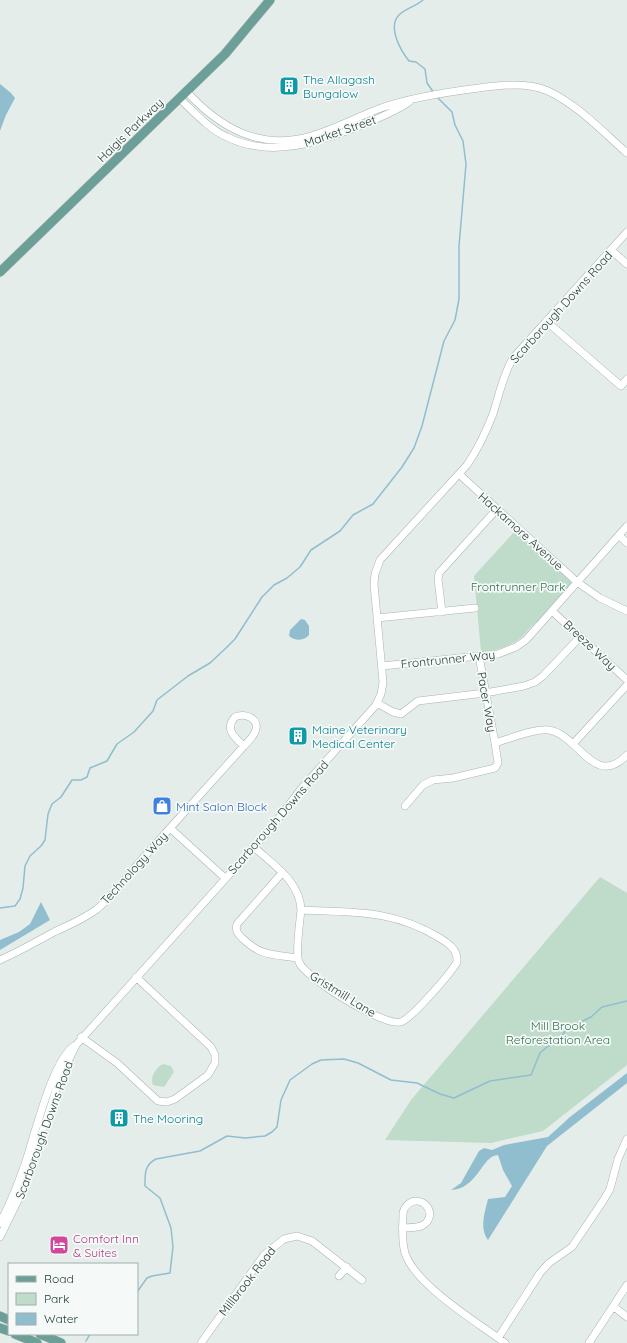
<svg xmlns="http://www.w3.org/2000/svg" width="627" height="1343" viewBox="0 0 627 1343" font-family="Quicksand,sans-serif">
	<rect width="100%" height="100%" fill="#e4edea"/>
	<path fill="#bfdcca" d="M 516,530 L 569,579 L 572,583 L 571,587 L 542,619 C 533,623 529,630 523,636 C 512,646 495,651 481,652 L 474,576 Z
		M 600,877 L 627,893 L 627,1065 L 543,1131 L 491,1143 L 385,1140 L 411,1100 Z
		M 163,1064 L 171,1066 L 174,1072 L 164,1087 L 153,1085 C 150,1078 155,1068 163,1064 Z"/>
	<path fill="#91bece" d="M 0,84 L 11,93 L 15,98 L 6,115 L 0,131 Z
		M 301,619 L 305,620 L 309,626 L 309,635 C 304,641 295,641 289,636 L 290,630 Z
		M 41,902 L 50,920 L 0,950 L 0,940 L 19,932 L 30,924 Z
		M 627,1073 L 627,1083 L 547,1146 L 488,1240 C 479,1228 485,1212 488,1199 L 505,1197 L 512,1186 L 503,1170 L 498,1155 C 482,1155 478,1189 451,1190 L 461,1183 L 479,1151 L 484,1148 L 492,1150 L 504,1145 L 548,1137 L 570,1117 Z"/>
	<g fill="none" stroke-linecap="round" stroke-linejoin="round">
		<path stroke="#91bece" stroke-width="1.5" d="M 423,0 C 416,6 405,9 399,15 C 387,27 401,51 409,61 L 416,62 L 425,69 L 427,83 L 434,93
			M 0,908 L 15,906 L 20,899 L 23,888 L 25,866 L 30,856 L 41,846 L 45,840 L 48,814 L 52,804 L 61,797 L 72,780 L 81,780 L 87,777 L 90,768 L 107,761 L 117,744 L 134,732 L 153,711 L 157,700 L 188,676 L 210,663 L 226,648 L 235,639 L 262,597 L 274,585 L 287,578 L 300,567 L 311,550 L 340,531 L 353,515 L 373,504 L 402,467 L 414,448 L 422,426 L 444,341 L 455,320 L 459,299 L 459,246 L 466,164 L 463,141 L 455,125 L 452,112 L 437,97
			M 137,1292 L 147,1278 L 152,1276 L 170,1273 L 173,1247 L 171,1228 L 160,1198 L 145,1186 C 145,1175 144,1165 156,1159 L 200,1151 L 227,1136 L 245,1138 L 265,1136 L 272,1132 L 277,1127 L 281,1100 L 290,1080 L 312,1064 L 321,1060 L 344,1059 L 358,1063 L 391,1080 L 417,1083 L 440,1094 L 454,1098 L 490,1081 L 531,1075 L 540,1053 L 548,1046 L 555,1044 L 568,1028 L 591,1017 L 602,1007 L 627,1001
			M 86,1341 L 90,1334"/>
		<defs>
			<path id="minor" d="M 187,92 C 220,128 260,151 311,136 C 335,129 357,117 381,108 C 412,97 447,92 479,88 C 501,85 528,82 548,91 C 578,105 603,132 627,153
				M 180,99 C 195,113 209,129 227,137 C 272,159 319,142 362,125 C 378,118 395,112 409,102
				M 611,250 L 627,264
				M 546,321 L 621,386 L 627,379
				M 459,474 L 577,582 L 600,598 L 627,611
				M 619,535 L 627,543
				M 552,611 L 627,680
				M 442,612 L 438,579 L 439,573 L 497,509
				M 377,618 L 475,608
				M 479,656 L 495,743 C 509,739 535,728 549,730 C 579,735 594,789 627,755
				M 382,666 L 498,654 L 516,647 L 526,640 L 627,526
				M 377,703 L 393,712 L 401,714 L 418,701 L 485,693 L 524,686 L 535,682 L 543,676 L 580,637
				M 573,744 L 627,685
				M 405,806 L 423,785 L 433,780 L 453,778 L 495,768 L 498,763 L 495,743
				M 170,828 L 225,878
				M 254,847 C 273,865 300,881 301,910 C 353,913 391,909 438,937 C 448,943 458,949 457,962 C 451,973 412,1018 401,1022 C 384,1027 305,978 299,962 C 295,953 300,921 301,910
				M 282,873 L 237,924 C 235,931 238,934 242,938 C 262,957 272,954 298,958
				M 0,960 C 18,952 36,942 54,932 C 69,925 84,919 97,909 C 114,895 129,874 144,857 C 177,820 211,783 244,746 C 248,742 253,737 255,732 C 261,719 245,712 235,717 C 224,729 235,738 244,746
				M 81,1037 L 117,1063 L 158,1101 L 167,1102 L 175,1099 L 208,1075 L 215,1063 L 215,1055 L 211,1047 L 136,977
				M 0,1223 C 10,1204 18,1184 25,1164 C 34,1138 53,1056 76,1045
				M 402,1228 C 415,1227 428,1229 430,1214 C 428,1198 407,1196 403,1213 C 403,1226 401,1239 405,1253 C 415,1285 477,1322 505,1343
				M 0,1237 L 24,1188 L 60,1078 L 76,1045 L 272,827 L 301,789 L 376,705 L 381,694 L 383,682 L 374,584 L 375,574 L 380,560 L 467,465 C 478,449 486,432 493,414 C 499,395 503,375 513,358 L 627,232
				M 339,1276 L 347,1267
				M 613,1306 L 627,1317
				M 498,1338 L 540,1273 L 549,1263 L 572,1247 L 603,1201 L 610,1189 L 618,1159 L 627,1139
				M 201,1343 L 264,1255 L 284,1239 L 297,1236 L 312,1241 L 362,1280
				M 589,1343 L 627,1285"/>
			<path id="major" d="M 0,272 L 225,54 L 270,0
				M 0,1316 L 9,1320
				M 0,1328 L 9,1331
				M 15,1334 L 37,1343
				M 40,1334 L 61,1343"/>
		</defs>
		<use href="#minor" stroke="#a7b5b1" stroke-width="8"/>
		<use href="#major" stroke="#c2c9c8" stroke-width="10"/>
		<use href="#minor" stroke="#fff" stroke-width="7"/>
		<use href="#major" stroke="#6c9f97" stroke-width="9"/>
	</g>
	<defs>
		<symbol id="building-square" viewBox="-11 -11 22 22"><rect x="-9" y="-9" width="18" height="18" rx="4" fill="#0f9aa8" stroke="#f5f9f8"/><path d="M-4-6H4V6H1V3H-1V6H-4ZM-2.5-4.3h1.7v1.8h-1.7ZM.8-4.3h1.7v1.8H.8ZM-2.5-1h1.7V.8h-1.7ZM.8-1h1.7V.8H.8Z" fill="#fff"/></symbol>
		<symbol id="shop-square" viewBox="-11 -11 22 22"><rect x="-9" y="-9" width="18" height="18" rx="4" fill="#3f7fe0" stroke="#f5f9f8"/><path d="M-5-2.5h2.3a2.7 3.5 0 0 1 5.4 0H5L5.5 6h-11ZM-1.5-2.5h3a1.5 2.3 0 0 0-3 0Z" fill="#fff"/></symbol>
		<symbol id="hotel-square" viewBox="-11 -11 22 22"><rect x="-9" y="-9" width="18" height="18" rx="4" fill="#d1479c" stroke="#f5f9f8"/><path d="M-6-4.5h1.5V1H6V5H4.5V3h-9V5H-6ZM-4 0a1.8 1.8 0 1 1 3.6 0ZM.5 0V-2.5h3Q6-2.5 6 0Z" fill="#fff"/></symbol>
	</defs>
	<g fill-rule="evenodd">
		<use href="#building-square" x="278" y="75" width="22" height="22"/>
		<use href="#building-square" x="287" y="725" width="22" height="22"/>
		<use href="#shop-square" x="151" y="795" width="22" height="22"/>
		<use href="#building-square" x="108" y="1107" width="22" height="22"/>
		<use href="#hotel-square" x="48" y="1234" width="22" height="22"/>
	</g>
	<g text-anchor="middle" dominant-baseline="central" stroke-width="3.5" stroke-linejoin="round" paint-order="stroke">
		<g font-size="12" fill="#0d838f" stroke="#f5f9f8" text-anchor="start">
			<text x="303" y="79">The Allagash<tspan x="303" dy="14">Bungalow</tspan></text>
			<text x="312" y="729">Maine Veterinary<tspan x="312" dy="14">Medical Center</tspan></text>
			<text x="133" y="1118">The Mooring</text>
		</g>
		<g font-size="12" fill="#253d39" stroke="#f5f9f8">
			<text transform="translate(130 130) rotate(-44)">Haigis Parkway</text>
			<text transform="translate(340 131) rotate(-19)">Market Street</text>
			<text transform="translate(561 307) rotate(-48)">Scarborough Downs Road</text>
			<text transform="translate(521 531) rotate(42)">Hackamore Avenue</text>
			<text transform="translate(590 645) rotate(43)">Breeze Way</text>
			<text transform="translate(448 659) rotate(-6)">Frontrunner Way</text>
			<text transform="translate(487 702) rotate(80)">Pacer Way</text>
			<text transform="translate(278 817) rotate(-49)">Scarborough Downs Road</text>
			<text transform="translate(134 868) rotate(-48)">Technology Way</text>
			<text transform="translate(343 994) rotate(32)">Gristmill Lane</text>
			<text transform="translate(44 1130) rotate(-70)">Scarborough Downs Road</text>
			<text transform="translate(247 1281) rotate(-52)">Millbrook Road</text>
		</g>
		<g font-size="12" fill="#327251" stroke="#f5f9f8">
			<text x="518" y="586">Frontrunner Park</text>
			<text x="558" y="1025">Mill Brook<tspan x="558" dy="14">Reforestation Area</tspan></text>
		</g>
		<g font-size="12" fill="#366cbe" stroke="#f5f9f8" text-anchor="start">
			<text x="176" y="806">Mint Salon Block</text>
		</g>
		<g font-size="12" fill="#b23c85" stroke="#f5f9f8" text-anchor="start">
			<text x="73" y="1238">Comfort Inn<tspan x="73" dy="14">&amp; Suites</tspan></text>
		</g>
	</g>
	<rect x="8" y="1263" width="130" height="72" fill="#f5f9f8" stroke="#a2aeac"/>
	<rect x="16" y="1276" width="20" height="6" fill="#6c9f97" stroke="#a2aeac"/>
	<text x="44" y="1283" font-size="12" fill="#253d39">Road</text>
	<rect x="16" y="1293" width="20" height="12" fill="#bfdcca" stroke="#a2aeac"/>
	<text x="44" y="1303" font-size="12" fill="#253d39">Park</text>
	<rect x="16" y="1313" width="20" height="12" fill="#91bece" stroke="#a2aeac"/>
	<text x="44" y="1323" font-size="12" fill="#253d39">Water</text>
</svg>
